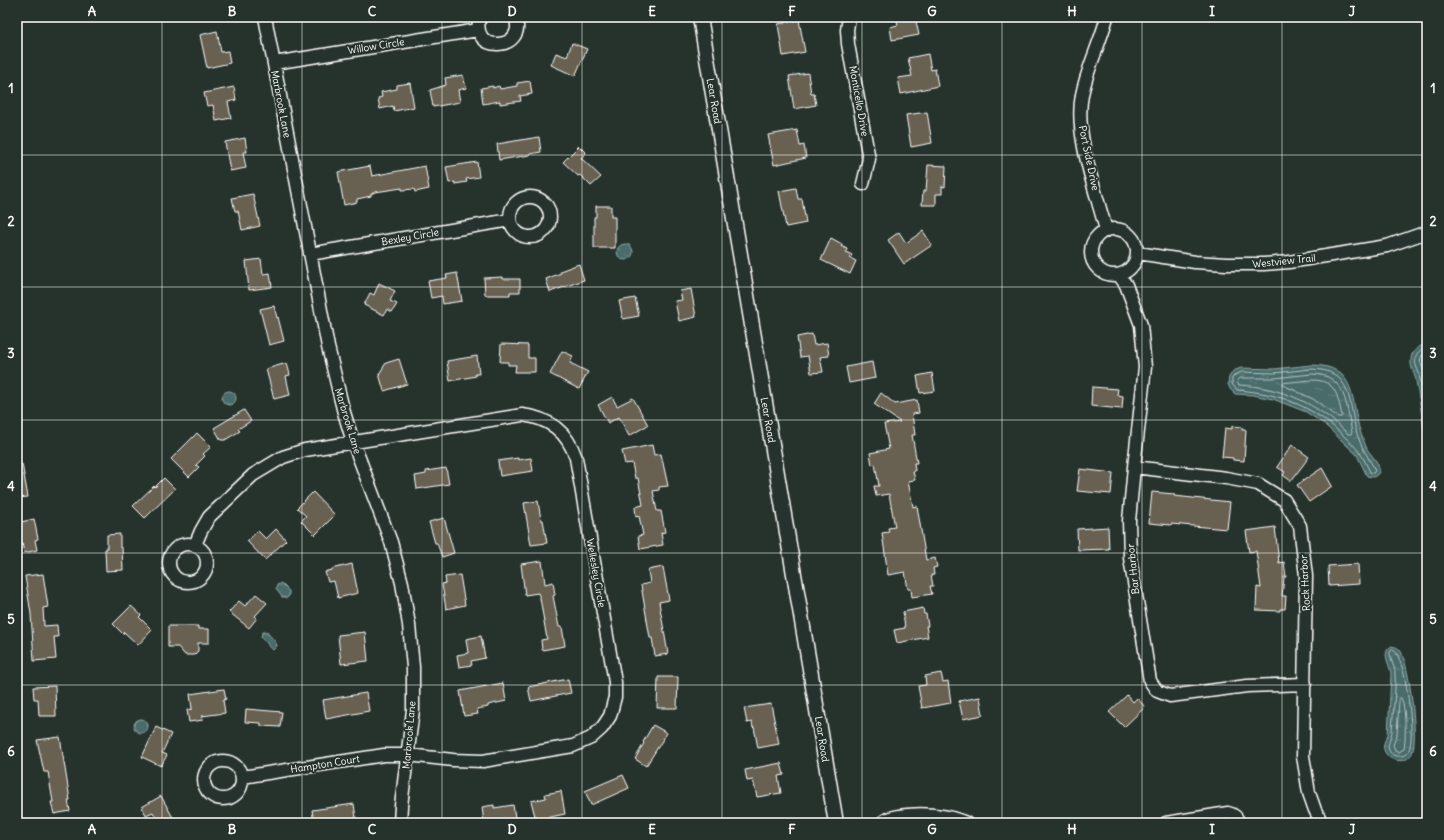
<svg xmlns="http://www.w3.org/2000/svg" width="1444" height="840" viewBox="0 0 1444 840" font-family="Delius,sans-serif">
	<defs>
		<pattern id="water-ripples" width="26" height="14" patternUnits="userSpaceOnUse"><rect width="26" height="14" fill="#486c6b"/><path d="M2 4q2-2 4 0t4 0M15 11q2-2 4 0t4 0" fill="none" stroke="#638281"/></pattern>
	</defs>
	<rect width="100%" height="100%" fill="#26332d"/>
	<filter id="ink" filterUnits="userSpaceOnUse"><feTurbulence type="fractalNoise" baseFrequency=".025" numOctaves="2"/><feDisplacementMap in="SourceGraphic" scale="8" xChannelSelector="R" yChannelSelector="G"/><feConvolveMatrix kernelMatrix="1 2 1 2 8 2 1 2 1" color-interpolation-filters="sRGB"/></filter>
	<g filter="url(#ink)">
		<path fill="url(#water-ripples)" stroke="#91a7a6" d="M617 252a8 8 0 1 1 16 0a8 8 0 1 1-16 0Z
			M 1427,344 L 1427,456 C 1424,431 1421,406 1416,381 C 1415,374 1410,368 1411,360 C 1411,351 1418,346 1427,344 Z
			M 1311,365 C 1359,365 1350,402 1361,434 C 1363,439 1365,444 1367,449 C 1371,455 1380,463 1379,471 C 1379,474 1376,476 1373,477 L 1367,476 L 1357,455 L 1324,424 L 1306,412 L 1273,399 L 1252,395 L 1235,394 L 1230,389 L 1228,384 L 1229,377 L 1233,371 L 1241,368 L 1274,369 Z
			M222 398a7 7 0 1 1 14 0a7 7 0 1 1-14 0Z
			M 281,583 L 289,591 L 289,596 L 287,598 L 282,597 L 276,589 L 277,585 Z
			M 262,632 L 267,632 C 270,637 276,640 277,646 L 273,650 L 269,647 L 267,643 L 261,638 Z
			M 1392,646 C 1395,647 1398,647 1400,650 C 1409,662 1419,739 1412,753 C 1405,768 1380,759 1384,743 C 1385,740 1387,737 1388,735 L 1391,674 C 1390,664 1380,652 1392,646 Z
			M134 726a7 7 0 1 1 14 0a7 7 0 1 1-14 0Z"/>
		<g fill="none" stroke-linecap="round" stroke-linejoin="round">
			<path stroke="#b6c4c4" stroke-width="1" d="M 1427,348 C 1412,351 1414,363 1419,373 L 1427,427
				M 1427,353 L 1422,355 L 1420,361 L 1424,372 L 1427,391
				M 1311,369 C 1354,369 1348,404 1357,434 C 1361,447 1368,457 1374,468 L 1375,471 L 1373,473 L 1370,472 C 1367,466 1364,458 1360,453 C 1356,447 1350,442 1345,437 C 1313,406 1280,393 1237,390 L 1232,384 L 1232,378 L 1235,375 L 1241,372 L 1274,373 Z
				M 1312,374 C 1347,374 1346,406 1352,432 L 1351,434 L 1348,434 C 1318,404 1282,387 1239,385 L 1237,383 L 1238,379 L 1241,378 L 1274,378 Z
				M 1312,380 C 1337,380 1337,396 1342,415 L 1341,417 L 1338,417 L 1313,399 L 1283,385 L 1284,383 Z
				M 1393,650 L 1397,653 C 1399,659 1401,664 1403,670 C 1407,686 1415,736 1409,750 C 1406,757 1399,757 1393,755 C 1383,747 1392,740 1392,730 C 1393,711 1396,691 1395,673 C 1395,666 1389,658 1390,652 Z
				M 1401,698 C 1406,706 1406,739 1404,749 L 1399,752 L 1395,750 L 1393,745 L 1397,735 L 1399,700 Z"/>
		</g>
		<path fill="#686151" stroke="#fff" d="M 896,17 L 915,17 L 919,35 L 892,40 L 890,27 L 898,25 Z
			M 799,20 L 805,52 L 783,56 L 778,24 Z
			M 217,31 L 221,52 L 228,51 L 230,63 L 207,68 L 200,35 Z
			M 572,43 L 587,49 L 575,76 L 551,65 L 556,53 L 567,57 Z
			M 928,54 L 931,70 L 935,69 L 938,86 L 901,94 L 898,78 L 912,76 L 908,58 Z
			M 808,73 L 811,94 L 814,94 L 816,105 L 794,109 L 789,76 Z
			M 463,75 L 466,88 L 458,90 L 460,102 L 433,107 L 430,90 L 446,85 L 445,78 Z
			M 530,81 L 532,94 L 520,96 L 521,101 L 500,104 L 500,101 L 483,104 L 481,88 L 493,86 L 493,88 L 499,86 L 500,89 L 517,86 L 517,83 Z
			M 410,83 L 414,107 L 394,111 L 393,106 L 380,109 L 378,98 L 382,97 L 381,92 L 397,89 L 397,85 Z
			M 234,87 L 236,100 L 228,102 L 231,118 L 216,121 L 213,105 L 207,106 L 204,93 Z
			M 927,112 L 932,143 L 911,147 L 906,115 Z
			M 797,130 L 800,146 L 804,145 L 806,158 L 774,165 L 768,135 Z
			M 539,137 L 541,152 L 530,154 L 530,155 L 499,160 L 497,144 Z
			M 245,138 L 247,152 L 243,152 L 246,168 L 230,171 L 225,142 Z
			M 579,146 L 586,153 L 581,158 L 601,177 L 591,186 L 580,175 L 578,176 L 563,162 Z
			M 477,162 L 479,177 L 466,179 L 467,182 L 455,184 L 455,182 L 449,183 L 446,167 Z
			M 928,165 L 946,166 L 945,187 L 942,186 L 942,194 L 936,194 L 936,205 L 922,205 L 923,191 L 926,191 Z
			M 370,166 L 372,176 L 425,166 L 429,189 L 415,192 L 414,189 L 402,190 L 402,188 L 375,192 L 371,194 L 371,196 L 357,199 L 357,202 L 344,205 L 338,172 Z
			M 796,188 L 798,199 L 802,199 L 806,223 L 786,227 L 779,191 Z
			M 253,194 L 260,226 L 242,230 L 238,211 L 235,211 L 232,198 Z
			M 596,206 L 611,206 L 611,217 L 615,217 L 615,248 L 594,248 L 594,217 L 596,217 Z
			M 923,231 L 932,245 L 904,264 L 888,240 L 899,232 L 906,243 Z
			M 831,238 L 842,244 L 841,246 L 847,249 L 846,252 L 852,255 L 850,258 L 856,261 L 850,274 L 821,260 Z
			M 261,259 L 263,274 L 270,273 L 272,287 L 249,290 L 246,261 Z
			M 579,264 L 584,280 L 550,292 L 546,279 L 561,273 L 560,271 Z
			M 457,273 L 462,301 L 443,304 L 442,296 L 431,298 L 428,281 L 447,278 L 446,275 Z
			M 503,277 L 503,279 L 520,279 L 520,292 L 510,292 L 510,295 L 485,295 L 484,278 Z
			M 379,283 L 395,291 L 390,301 L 397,304 L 392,312 L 387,309 L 384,315 L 364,305 L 370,293 L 374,295 Z
			M 691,289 L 696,317 L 679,321 L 675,301 L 682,300 L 680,291 Z
			M 635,298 L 639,316 L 623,319 L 619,301 Z
			M 274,306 L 277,318 L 278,317 L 284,341 L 269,345 L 260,309 Z
			M 812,334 L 814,345 L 827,343 L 829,356 L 820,357 L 823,372 L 811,373 L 808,356 L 800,357 L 797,337 Z
			M 501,344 L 528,345 L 528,358 L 535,358 L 535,372 L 515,372 L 516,365 L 508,365 L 508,362 L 500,362 Z
			M 562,351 L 573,356 L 570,363 L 588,372 L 579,389 L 550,374 Z
			M 477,356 L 479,374 L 475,374 L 476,376 L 450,381 L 447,361 Z
			M 399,359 L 407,384 L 384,391 L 379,374 L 386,363 Z
			M 872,362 L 875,378 L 849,383 L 846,367 Z
			M 287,363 L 290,375 L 286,376 L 290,395 L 274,399 L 266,369 Z
			M 932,373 L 935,391 L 920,393 L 917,376 Z
			M 1092,387 L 1118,389 L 1117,395 L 1123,396 L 1122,409 L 1091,406 Z
			M 881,393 L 895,404 L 917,400 L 919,413 L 912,414 L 915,435 L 912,435 L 917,463 L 914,463 L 915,471 L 913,471 L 915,480 L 908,481 L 913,507 L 917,506 L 926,560 L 935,558 L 937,567 L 933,568 L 934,575 L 931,575 L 933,586 L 930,586 L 932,594 L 912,597 L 911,589 L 908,589 L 905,572 L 888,575 L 882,533 L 889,532 L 888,528 L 895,527 L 889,494 L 876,496 L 874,486 L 879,486 L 875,464 L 872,465 L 870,453 L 889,449 L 884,424 L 900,422 L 874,404 Z
			M 612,397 L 617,406 L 633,398 L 648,425 L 629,436 L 619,417 L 608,423 L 598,405 Z
			M 244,410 L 251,421 L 238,429 L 240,431 L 225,440 L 221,440 L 214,428 Z
			M 1232,426 L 1242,427 L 1242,430 L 1246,430 L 1244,461 L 1233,460 L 1233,458 L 1222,457 L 1225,428 L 1232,429 Z
			M 197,433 L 211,447 L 203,454 L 205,456 L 196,465 L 199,467 L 189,477 L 171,459 Z
			M 652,445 L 654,455 L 661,454 L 668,486 L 659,487 L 659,490 L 653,491 L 657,511 L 661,511 L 665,532 L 661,533 L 663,545 L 640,549 L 638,536 L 643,535 L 639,516 L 636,517 L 635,507 L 643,505 L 638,478 L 635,478 L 632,463 L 625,464 L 622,451 Z
			M 1292,445 L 1309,457 L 1291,481 L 1283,475 L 1285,472 L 1277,467 Z
			M 518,458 L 518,460 L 531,458 L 533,471 L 500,476 L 498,461 Z
			M 22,464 L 28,497 L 17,498 L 17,465 Z
			M 446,468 L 449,484 L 417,489 L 415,476 L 426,474 L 426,471 Z
			M 1322,468 L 1332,486 L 1309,502 L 1297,485 Z
			M 1080,469 L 1113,473 L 1111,494 L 1077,491 Z
			M 164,478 L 175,489 L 145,518 L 133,506 L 154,486 L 155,487 Z
			M 313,492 L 335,515 L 315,535 L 301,521 L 306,516 L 297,508 Z
			M 1152,492 L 1174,494 L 1174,496 L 1230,502 L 1227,529 L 1171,524 L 1171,525 L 1149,523 Z
			M 538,501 L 541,520 L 543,520 L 547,543 L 531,545 L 524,503 Z
			M 444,518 L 454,553 L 442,557 L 437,543 L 435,543 L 429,522 Z
			M 34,519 L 38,539 L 35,540 L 37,550 L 24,553 L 22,543 L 18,543 L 17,523 Z
			M 1108,527 L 1109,549 L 1078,550 L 1077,529 Z
			M 1275,527 L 1279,563 L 1284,562 L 1286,577 L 1284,577 L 1282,596 L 1286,596 L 1285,609 L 1280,609 L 1280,611 L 1256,610 L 1257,587 L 1261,588 L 1256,551 L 1249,552 L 1246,531 Z
			M 276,529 L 286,540 L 265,560 L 247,541 L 258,531 L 266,539 Z
			M 120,534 L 120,548 L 122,548 L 123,570 L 106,571 L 105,549 L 107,549 L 107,535 Z
			M 542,561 L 545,584 L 553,582 L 555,595 L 553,596 L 559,627 L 562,627 L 565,646 L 542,650 L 541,640 L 547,639 L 540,598 L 538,593 L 525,595 L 521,564 Z
			M 352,564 L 358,593 L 338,598 L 334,581 L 328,582 L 325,572 L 332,570 L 332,569 Z
			M 1358,564 L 1359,584 L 1329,586 L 1328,566 Z
			M 663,567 L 669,600 L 659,602 L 668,654 L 655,656 L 652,638 L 650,638 L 641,585 L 650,583 L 648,570 Z
			M 43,574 L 48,607 L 43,608 L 44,626 L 57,625 L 58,637 L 54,637 L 56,659 L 34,661 L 31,614 L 25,576 Z
			M 460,575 L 465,605 L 446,609 L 442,584 L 446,583 L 445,577 Z
			M 256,594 L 267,603 L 255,616 L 257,618 L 249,628 L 229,612 L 239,601 L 245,606 Z
			M 131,606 L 141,615 L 139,617 L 152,630 L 138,645 L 124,632 L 123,634 L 113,624 Z
			M 923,608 L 924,614 L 926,614 L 928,626 L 926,626 L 928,637 L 897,643 L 894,630 L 905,628 L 903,612 Z
			M 168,626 L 198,626 L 198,629 L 209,629 L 209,643 L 198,643 L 198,651 L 194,655 L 185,655 L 178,647 L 168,647 Z
			M 365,632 L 368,661 L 341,664 L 338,635 Z
			M 481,636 L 485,658 L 471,661 L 472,665 L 459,667 L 457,655 L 468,653 L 466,639 Z
			M 941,673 L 943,682 L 948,681 L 951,703 L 922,708 L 918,686 L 926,685 L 925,676 Z
			M 658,677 L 678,677 L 677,708 L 657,708 Z
			M 568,679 L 571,693 L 531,701 L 528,687 Z
			M 503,683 L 506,701 L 488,705 L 488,707 L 477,709 L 478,714 L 464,716 L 460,691 Z
			M 55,686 L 56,716 L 39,716 L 38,699 L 34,699 L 33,687 Z
			M 224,689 L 226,699 L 223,700 L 225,713 L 202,716 L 203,720 L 189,722 L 187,710 L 192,709 L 190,694 Z
			M 366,693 L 369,711 L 326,719 L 323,700 Z
			M 1127,695 L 1133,702 L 1137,698 L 1145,707 L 1124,727 L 1109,712 Z
			M 980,697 L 983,715 L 963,719 L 959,701 Z
			M 771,704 L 779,744 L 758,748 L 754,727 L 753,728 L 752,722 L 747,723 L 744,708 Z
			M 246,709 L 282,712 L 280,727 L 261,726 L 261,723 L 245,722 Z
			M 653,725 L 667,733 L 646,766 L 635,759 L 644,743 L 643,742 Z
			M 156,727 L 171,734 L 162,753 L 167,755 L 161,766 L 142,757 Z
			M 60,737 L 70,800 L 68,800 L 70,811 L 54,814 L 51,802 L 53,802 L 48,772 L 44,772 L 37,740 Z
			M 781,763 L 784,775 L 778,776 L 781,793 L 757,797 L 753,780 L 747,781 L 745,770 Z
			M 623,775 L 629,788 L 591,805 L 585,791 Z
			M 561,791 L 565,814 L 536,820 L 531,801 L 546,798 L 545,794 Z
			M 161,796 L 176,823 L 159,823 L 153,812 L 146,815 L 142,807 Z
			M 354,804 L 356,818 L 314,823 L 312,810 Z
			M 494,805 L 494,808 L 513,805 L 516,823 L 484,823 L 482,807 Z"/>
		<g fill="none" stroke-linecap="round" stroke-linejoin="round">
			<defs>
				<path id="minor" d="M 265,17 L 328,347 L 343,409 L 353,442 L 391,542 L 402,583 L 409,625 L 413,667 L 413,710 L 401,806 L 400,823
					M 480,17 C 468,55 529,51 515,17
					M 849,17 L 847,30 L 848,44 L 869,159 L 863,184
					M 274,63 L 478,30
					M510 217a20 20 0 1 1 40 0a20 20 0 1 1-40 0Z
					M1091 252a23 23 0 1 1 46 0a23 23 0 1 1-46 0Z
					M 1106,230 C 1096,192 1074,133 1082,95 C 1087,68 1100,44 1107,17
					M 1138,253 L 1195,262 L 1226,264 L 1264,264 L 1289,262 L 1387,246 L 1427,232
					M 310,254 L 510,220
					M 1119,275 L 1126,285 L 1141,325 L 1145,367 L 1134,467 L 1129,521 L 1130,558 L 1150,681 L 1157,691 L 1170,696 L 1247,686 L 1305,684
					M 1134,467 L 1226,478 L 1258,484 L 1284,500 L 1300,526 L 1306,576 L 1303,756 L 1309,793 L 1315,810 L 1322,823
					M169 563a19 19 0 1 1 38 0a19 19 0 1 1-38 0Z
					M 195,545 L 201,531 L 209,517 L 253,475 L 283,457 L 305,450 L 522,415 C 549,418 567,431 576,458 L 615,682 L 615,697 L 610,716 L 602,728 L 591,738 L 573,746 L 483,761 L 453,760 L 408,755 L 384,755 L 242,777
					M204 780a19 19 0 1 1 38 0a19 19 0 1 1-38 0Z
					M 882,823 C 890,812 930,814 942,816 C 951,817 959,820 966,823
					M 1166,823 L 1228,813 C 1233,814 1237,817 1239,823"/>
				<path id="tertiary" d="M 700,17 L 836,823"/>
			</defs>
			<use href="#minor" stroke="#fff" stroke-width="15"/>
			<use href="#tertiary" stroke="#fff" stroke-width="17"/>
			<use href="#minor" stroke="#26332d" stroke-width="12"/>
			<use href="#tertiary" stroke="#26332d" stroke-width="14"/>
		</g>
	</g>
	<path fill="none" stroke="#fff" stroke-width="1" stroke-opacity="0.55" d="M 162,17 L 162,823M 302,17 L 302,823M 442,17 L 442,823M 582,17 L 582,823M 722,17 L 722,823M 862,17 L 862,823M 1002,17 L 1002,823M 1142,17 L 1142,823M 1282,17 L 1282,823M 17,155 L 1427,155M 17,287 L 1427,287M 17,420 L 1427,420M 17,553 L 1427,553M 17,685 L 1427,685"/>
	<g text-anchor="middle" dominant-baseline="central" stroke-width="4" stroke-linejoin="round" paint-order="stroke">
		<g font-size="10" fill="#fff" stroke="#26332d">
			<text transform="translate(376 46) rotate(-9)">Willow Circle</text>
			<text transform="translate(714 101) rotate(80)">Lear Road</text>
			<text transform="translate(859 101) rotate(80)">Monticello Drive</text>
			<text transform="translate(281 104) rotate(79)">Marbrook Lane</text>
			<text transform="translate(1089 158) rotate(78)">Port Side Drive</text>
			<text transform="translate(410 237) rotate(-10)">Bexley Circle</text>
			<text transform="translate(1284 261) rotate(-6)">Westview Trail</text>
			<text transform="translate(768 420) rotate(80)">Lear Road</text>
			<text transform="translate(348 421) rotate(73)">Marbrook Lane</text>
			<text transform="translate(1133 569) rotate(-96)">Bar Harbor</text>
			<text transform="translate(596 573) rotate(80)">Wellesley Circle</text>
			<text transform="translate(1305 583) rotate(-93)">Rock Harbor</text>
			<text transform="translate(409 735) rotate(-85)">Marbrook Lane</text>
			<text transform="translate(822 739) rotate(81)">Lear Road</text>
			<text transform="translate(325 764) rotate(-9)">Hampton Court</text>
		</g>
	</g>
	<rect width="1444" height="840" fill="none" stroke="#26332d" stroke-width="44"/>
	<rect x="22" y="22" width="1400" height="796" fill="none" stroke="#fff" stroke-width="1.5"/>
	<g font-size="13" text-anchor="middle" font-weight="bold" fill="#fff">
		<text x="92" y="16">A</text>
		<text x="232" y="16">B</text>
		<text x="372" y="16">C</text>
		<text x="512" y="16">D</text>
		<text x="652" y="16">E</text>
		<text x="792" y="16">F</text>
		<text x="932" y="16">G</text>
		<text x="1072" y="16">H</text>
		<text x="1212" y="16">I</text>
		<text x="1352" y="16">J</text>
		<text x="11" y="93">1</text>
		<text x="1433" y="93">1</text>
		<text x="11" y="226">2</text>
		<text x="1433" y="226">2</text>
		<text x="11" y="358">3</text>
		<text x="1433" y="358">3</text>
		<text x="11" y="491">4</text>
		<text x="1433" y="491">4</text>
		<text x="11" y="624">5</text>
		<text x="1433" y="624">5</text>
		<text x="11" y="756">6</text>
		<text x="1433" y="756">6</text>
		<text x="92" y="834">A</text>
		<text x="232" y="834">B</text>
		<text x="372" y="834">C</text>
		<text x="512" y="834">D</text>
		<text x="652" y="834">E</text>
		<text x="792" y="834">F</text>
		<text x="932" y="834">G</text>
		<text x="1072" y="834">H</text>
		<text x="1212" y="834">I</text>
		<text x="1352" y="834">J</text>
	</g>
</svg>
